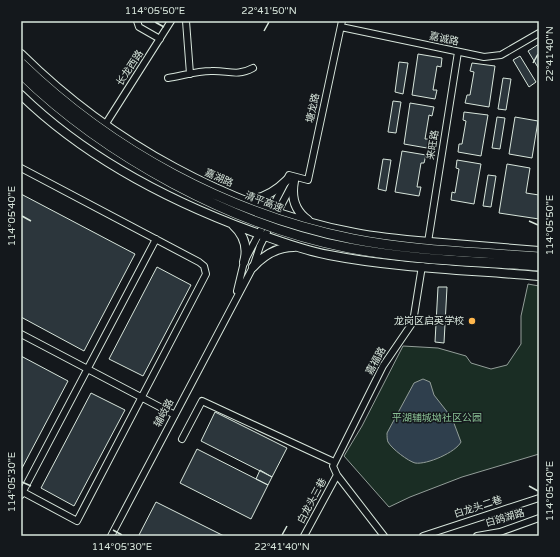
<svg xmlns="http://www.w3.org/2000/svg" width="560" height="557" viewBox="0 0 560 557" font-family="'Varela Round','Noto Sans SC',sans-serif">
	<rect width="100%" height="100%" fill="#14181c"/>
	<path fill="#1a2d24" stroke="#939e99" d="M 528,284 L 539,286 L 539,454 L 462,477 L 410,497 L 389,507 L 344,456 L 362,426 L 403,346 L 438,348 L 466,356 L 471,363 L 491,369 L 507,365 L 521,344 L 521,316 Z"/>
	<path fill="#2f3f4d" stroke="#939e99" d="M 423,379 L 430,382 L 434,395 L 452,418 L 461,442 C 456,452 427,465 415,463 C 408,461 392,449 388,442 C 387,440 387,436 387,433 L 414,383 Z"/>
	<path fill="#2c363c" stroke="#d8e6dc" d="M 539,44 L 539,69 L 528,51 Z
		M 418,54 L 442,58 L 441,67 L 437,66 L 433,90 L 437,90 L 435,99 L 412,95 Z
		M 520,56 L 536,82 L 529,87 L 513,60 Z
		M 399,62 L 408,63 L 403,94 L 395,92 Z
		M 472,63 L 495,66 L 489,107 L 465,103 L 467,95 L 470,95 L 474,72 L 470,71 Z
		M 503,78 L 511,79 L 506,110 L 498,109 Z
		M 393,101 L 401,102 L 396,133 L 388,132 Z
		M 410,103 L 434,107 L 432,116 L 429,115 L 425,139 L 429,139 L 427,148 L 404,144 Z
		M 464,112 L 488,115 L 481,156 L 458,152 L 459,144 L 462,144 L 466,121 L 463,120 Z
		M 497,117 L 505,118 L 500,149 L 492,148 Z
		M 515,117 L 538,121 L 532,158 L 509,154 Z
		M 402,151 L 426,155 L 424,163 L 421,163 L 417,187 L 421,187 L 419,196 L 395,192 Z
		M 383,159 L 391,160 L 386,191 L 378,189 Z
		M 457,160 L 481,164 L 474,204 L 451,200 L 452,192 L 455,193 L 459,169 L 456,168 Z
		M 507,164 L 530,168 L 526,193 L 539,195 L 539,219 L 499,213 Z
		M 488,175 L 496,176 L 491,207 L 483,206 Z
		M 21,194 L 135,254 L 84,351 L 21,317 Z
		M 157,267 L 191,285 L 143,376 L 109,359 Z
		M 438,287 L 447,287 L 444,343 L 435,342 Z
		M 21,356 L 68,381 L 21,470 Z
		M 91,393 L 125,410 L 74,506 L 41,488 Z
		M 215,412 L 287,448 L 272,477 L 201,441 Z
		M 197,449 L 268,485 L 251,519 L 180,483 Z
		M 260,470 L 272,477 L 268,485 L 256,479 Z
		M 156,502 L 224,536 L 141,536 L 139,535 Z"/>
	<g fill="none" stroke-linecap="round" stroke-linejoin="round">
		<defs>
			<path id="minor" d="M 137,21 L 139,27 L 160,39
				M 186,21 L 190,74
				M 341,27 L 484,57 L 501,55 L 539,33
				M 168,78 C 181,76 197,71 211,71 C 228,70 236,77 253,68
				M 105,125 L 171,21
				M 21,168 L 199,262 L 204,266 L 206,274 L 77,521 L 21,491
				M 270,212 L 289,175 L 308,180 L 342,21
				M 276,215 L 293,183
				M 428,242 L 458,52
				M 237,291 L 244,262 L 265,222
				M 21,334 L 175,415
				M 182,439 L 202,401 L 334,462
				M 21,495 L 156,239
				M 111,536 L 253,267 L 260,246 L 271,224
				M 304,536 L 337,475
				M 384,536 L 337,475 L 333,466 L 383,366 L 413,322 L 422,266
				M 423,536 L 539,498
				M 477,536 L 500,532 L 539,518"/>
			<path id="major" d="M 21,54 C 111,143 230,209 355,233 C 380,238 405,240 430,242 C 467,245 503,248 539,251
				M 21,95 C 86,158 167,200 251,231 C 276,240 302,250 329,255 C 396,268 471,270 539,276
				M 294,181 C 291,197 295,211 308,220
				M 247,200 C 263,199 276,191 287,180
				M 233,225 C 244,235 248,248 244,262
				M 253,267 C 264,255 277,247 294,247"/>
		</defs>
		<use href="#minor" stroke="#d8e6dc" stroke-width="8"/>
		<use href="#major" stroke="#d8e6dc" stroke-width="10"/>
		<use href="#minor" stroke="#14181c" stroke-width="6"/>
		<use href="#major" stroke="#14181c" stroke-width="8"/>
		<defs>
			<path id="highway-bridge" d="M 21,63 C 112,151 229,214 353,239 C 414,251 477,252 539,257
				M 21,74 C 105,156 233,226 349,248 C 411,260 476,261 539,266"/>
		</defs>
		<use href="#highway-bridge" stroke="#d8e6dc" stroke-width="10" stroke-linecap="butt"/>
		<use href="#highway-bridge" stroke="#14181c" stroke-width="9"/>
	</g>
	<path fill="none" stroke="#d8e6dc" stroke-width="1.5" d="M 155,22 L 164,27M 264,31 L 269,22M 533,63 L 538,54M 22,216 L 31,221M 529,221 L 538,225M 22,482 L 31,486M 529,486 L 538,491M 113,530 L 122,535M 282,535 L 287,526"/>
	<circle fill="#ffb74d" stroke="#14181c" stroke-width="1.5" cx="472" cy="321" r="4"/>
	<g text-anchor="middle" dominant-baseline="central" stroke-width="3" stroke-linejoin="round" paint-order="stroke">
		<g font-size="10" fill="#d8e6dc" stroke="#14181c">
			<text transform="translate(444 39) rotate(12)">嘉诚路</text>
			<text transform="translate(130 68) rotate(-57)">长龙西路</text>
			<text transform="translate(313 108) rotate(-78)">塘龙路</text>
			<text transform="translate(433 145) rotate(-81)">来旺路</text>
			<text transform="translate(219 178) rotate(24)">嘉湖路</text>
			<text transform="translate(264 202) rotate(21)">清平高速</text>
			<text transform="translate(376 361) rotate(-61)">嘉福路</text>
			<text transform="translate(164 413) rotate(-62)">辅岐路</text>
			<text transform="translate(312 501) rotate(-62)">白龙头三巷</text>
			<text transform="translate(478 507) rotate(-18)">白龙头二巷</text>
			<text transform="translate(505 518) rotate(-16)">白鸽湖路</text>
		</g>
		<g font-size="10" fill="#d8e6dc" stroke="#14181c" text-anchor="end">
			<text x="464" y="321">龙岗区启英学校</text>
		</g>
		<g font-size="10" fill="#8ac095" stroke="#14181c">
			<text x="437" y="418">平湖辅城坳社区公园</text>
		</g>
	</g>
	<rect width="560" height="557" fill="none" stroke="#14181c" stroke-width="44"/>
	<rect x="22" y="22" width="516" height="513" fill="none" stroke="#d8e6dc" stroke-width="1.5"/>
	<g font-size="10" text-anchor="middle" fill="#d8e6dc">
		<text x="155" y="14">114°05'50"E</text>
		<text x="269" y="14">22°41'50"N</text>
		<text transform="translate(549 54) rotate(-90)" y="4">22°41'40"N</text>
		<text transform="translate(11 216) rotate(-90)" y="4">114°05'40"E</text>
		<text transform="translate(549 225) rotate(-90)" y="4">114°05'50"E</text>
		<text transform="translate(11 482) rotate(-90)" y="4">114°05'30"E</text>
		<text transform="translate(549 491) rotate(-90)" y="4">114°05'40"E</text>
		<text x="122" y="550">114°05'30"E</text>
		<text x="282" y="550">22°41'40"N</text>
	</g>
</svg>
